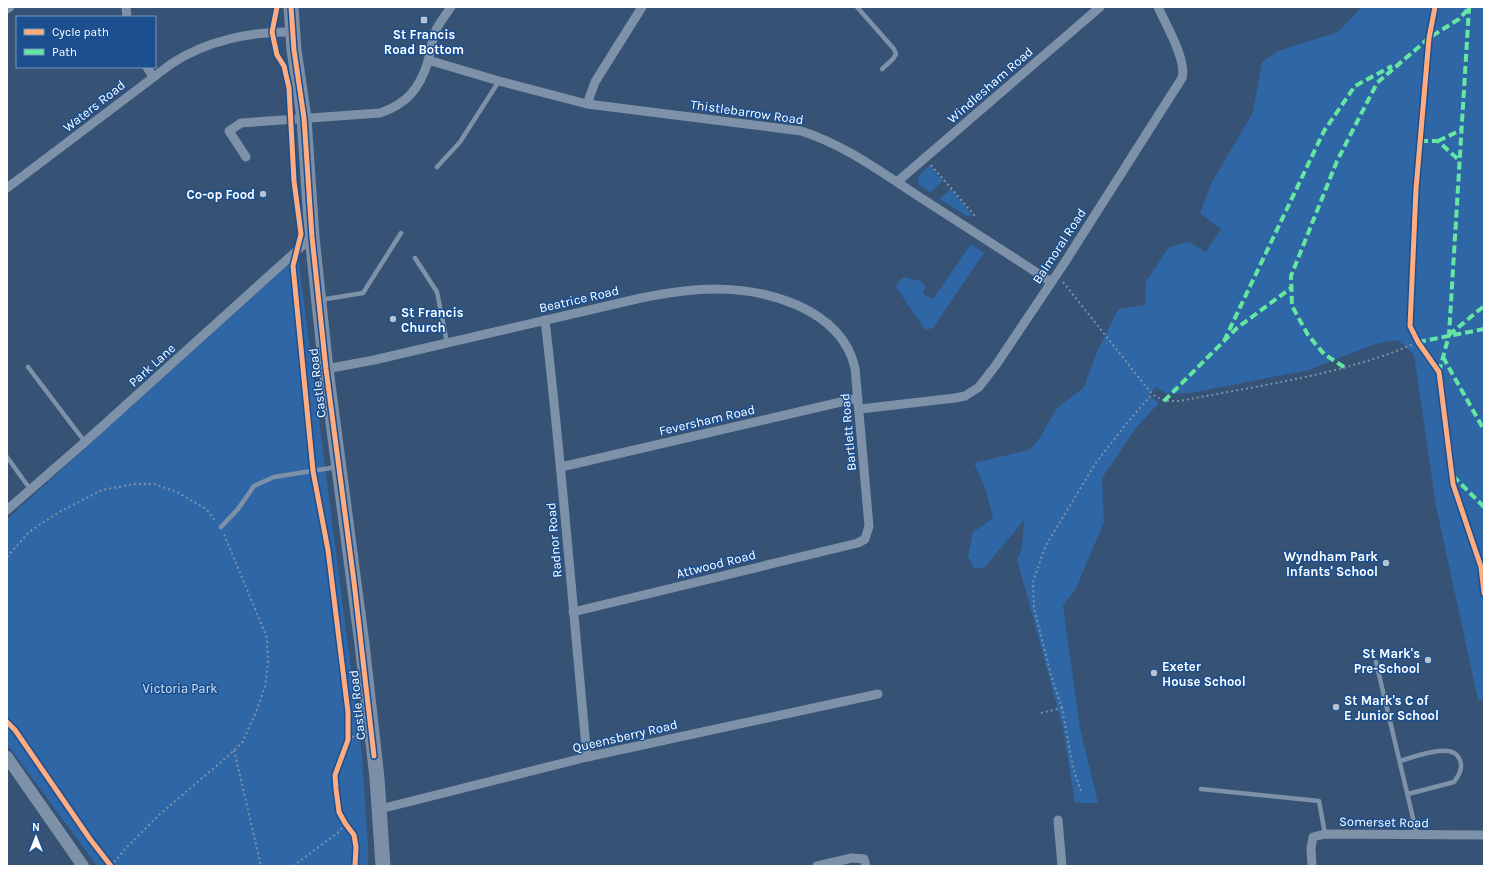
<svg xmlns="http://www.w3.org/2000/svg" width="1491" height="873" viewBox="0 0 1491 873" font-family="Karla,sans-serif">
	<rect width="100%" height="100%" fill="#365274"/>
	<path fill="#2f66a5" d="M 1362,7 L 1484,7 L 1484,700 L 1478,700 L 1436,506 L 1414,355 L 1398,340 L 1375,344 L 1309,370 L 1190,393 L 1167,394 L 1156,387 L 1149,395 L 1159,403 L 1136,428 L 1102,478 L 1104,522 L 1076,588 L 1063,606 L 1080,728 L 1098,803 L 1075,803 L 1063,728 L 1017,559 L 1022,549 L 1024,520 L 985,567 L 974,569 L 968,556 L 973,532 L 993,518 L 986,491 L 974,463 L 1029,450 L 1039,439 L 1057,408 L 1084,387 L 1096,354 L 1118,309 L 1145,305 L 1146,282 L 1169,247 L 1189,242 L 1206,252 L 1221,229 L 1200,213 L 1211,184 L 1253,112 L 1262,62 L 1278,51 L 1338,32 Z
		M 930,165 L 943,181 L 930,192 L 919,185 C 915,176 924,171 930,165 Z
		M 951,189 L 972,215 L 967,216 L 939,199 Z
		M 971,244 L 984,253 L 933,328 L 925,330 L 896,287 L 900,280 L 904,277 L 920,281 L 925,286 L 923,294 L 933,299 Z
		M 298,256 L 362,755 L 368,845 L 368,866 L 97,866 L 7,744 L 7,519 Z"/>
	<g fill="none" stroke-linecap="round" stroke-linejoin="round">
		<path stroke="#7d92a8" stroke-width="2" stroke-dasharray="2 3" stroke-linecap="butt" d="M 931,165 L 975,216
			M 1063,282 L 1152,394 L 1164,401 L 1180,401 C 1260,385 1344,375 1418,342
			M 7,557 L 29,532 L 59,512 L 102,490 L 135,484 L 154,484 L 177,492 L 206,509 L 216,522
			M 1041,713 L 1062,708
			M 348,740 L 359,733
			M 234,750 L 261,866
			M 1081,791 L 1073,768 L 1062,708 L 1051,675 L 1034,608 L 1033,582 L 1045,547 L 1095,464 L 1127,423 L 1152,394
			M 111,866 L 126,848 L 160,814 L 220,763 L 242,743 L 256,712 L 265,687 L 268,664 L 267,638 L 224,534
			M 293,866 L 340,831 L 345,823"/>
		<path stroke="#7d92a8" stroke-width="4.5" d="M 857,7 L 894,49 L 896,54 L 893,59 L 882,69
			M 437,167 L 460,142 L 499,81
			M 415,258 L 437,292 L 447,343
			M 320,300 L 363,293 L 401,233
			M 28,367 L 85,442
			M 7,457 L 30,489
			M 221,527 L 238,509 L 254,486 L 274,477 L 337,467
			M 1376,662 L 1417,835
			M 1400,761 C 1414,757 1451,742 1459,758 C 1464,767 1459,775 1454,782 L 1408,794
			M 1201,789 L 1319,801 L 1325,834"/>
		<path stroke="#7d92a8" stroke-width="9" d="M 126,7 L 127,17
			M 7,9 L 10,7
			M 428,60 L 499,81 L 587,104 L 801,131 C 843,144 881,172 918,196 C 963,225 1007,253 1051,282
			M 147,67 L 153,77
			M 587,104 L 595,82 L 642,7
			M 246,157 L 229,131 L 241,123 L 380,113 C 407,104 420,88 428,61 C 431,50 432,38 437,28 C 441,21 446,14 451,7
			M 897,182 L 1100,7
			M 7,188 L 171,64 C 205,41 252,31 293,32
			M 545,320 C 562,465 573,612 587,757
			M 326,369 L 374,360 L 641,298 C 696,287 745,283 797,305 C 826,318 848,337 855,368 L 869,526 L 865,539 L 858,543 L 573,612
			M 860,409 L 955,398 L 965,396 L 979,387 L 996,365 L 1065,262 L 1182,78 C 1187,60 1166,25 1158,7
			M 561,467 L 858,398
			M 7,510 L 85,442 L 312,237
			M 380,809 L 587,757 L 878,694
			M 1058,820 L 1062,866
			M 817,866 L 852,858 L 864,859 L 866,866
			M 1312,866 L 1311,848 L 1313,837 L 1325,834 L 1484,835"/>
		<path stroke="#7d92a8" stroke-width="12" d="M 7,757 L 83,866"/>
		<path stroke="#7d8ea7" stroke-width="15" d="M 291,7 L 294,50 L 304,118 L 312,237 L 326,369 L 362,644 L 377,778 L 383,866"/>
		<path stroke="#66e7a1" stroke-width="4" stroke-dasharray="8 4" stroke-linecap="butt" d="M 1420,141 L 1438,141 L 1460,161
			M 1438,141 L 1461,130
			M 1449,335 L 1484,306
			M 1224,341 L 1324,131 L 1355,86 L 1392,66
			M 1418,342 L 1484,329
			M 1443,357 L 1484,430
			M 1344,367 L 1324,354 L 1308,335 L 1292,306 L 1291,276 L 1337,161 L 1377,83 L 1429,38 L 1459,19 L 1470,7
			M 1439,372 L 1449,335 L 1469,8
			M 1164,401 L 1237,328 L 1291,288
			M 1453,476 L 1484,507"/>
		<defs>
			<path id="cycleway" d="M 277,7 L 272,32 L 277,55 L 284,66 L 289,88 L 294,181 L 301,234 L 293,266 L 313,471 L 328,550 L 348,712 L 348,740 L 335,775 L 336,789 L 339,812 L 345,823 L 354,835 L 356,847 L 355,866
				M 291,7 L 294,50 L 304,118 L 312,237 L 326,369 L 354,582 L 374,756
				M 1435,7 L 1429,38 L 1416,189 L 1410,326 L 1418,342 L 1439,372 L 1453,484 L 1481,567 L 1484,593
				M 7,722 L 15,730 L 90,839 L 111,866"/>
		</defs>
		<use href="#cycleway" stroke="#1b4f8f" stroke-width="8"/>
		<use href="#cycleway" stroke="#ffac80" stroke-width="5"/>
	</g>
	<g fill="#b9c2ce" stroke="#1b4f8f" stroke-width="1.5">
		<rect x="420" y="16" width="8" height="8" rx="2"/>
		<circle cx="263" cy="194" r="4"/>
		<circle cx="393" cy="319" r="4"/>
		<circle cx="1386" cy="563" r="4"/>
		<circle cx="1428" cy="660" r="4"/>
		<circle cx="1154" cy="673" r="4"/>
		<circle cx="1336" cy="707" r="4"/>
	</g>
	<g text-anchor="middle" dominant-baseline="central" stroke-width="3" stroke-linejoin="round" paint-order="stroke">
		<g font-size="13" font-weight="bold" fill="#fff" stroke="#1b4f8f" text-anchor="end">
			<text x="424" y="34" text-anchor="middle">St Francis<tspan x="424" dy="15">Road Bottom</tspan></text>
			<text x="255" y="194">Co-op Food</text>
			<text x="401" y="312" text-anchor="start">St Francis<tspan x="401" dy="15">Church</tspan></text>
			<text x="1378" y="556">Wyndham Park<tspan x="1378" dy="15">Infants' School</tspan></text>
			<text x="1420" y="653">St Mark's<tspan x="1420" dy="15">Pre-School</tspan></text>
			<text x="1162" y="666" text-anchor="start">Exeter<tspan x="1162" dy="15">House School</tspan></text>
			<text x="1344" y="700" text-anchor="start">St Mark's C of<tspan x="1344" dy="15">E Junior School</tspan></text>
		</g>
		<g font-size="13" fill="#fff" stroke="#1b4f8f">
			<text transform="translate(990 85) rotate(-41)">Windlesham Road</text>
			<text transform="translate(94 106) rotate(-38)">Waters Road</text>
			<text transform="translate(747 112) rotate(8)">Thistlebarrow Road</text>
			<text transform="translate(1059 246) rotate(-57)">Balmoral Road</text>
			<text transform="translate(579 299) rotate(-13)">Beatrice Road</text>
			<text transform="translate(152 365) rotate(-42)">Park Lane</text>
			<text transform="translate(317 383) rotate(-97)">Castle Road</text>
			<text transform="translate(707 420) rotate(-13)">Feversham Road</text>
			<text transform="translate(848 432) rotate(-95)">Bartlett Road</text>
			<text transform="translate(554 540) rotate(-95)">Radnor Road</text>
			<text transform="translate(716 564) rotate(-14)">Attwood Road</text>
			<text transform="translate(357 705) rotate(-96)">Castle Road</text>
			<text transform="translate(625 736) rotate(-13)">Queensberry Road</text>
			<text transform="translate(1384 822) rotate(1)">Somerset Road</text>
		</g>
		<g font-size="13" fill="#cfe3fa" stroke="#1b4f8f">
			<text x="180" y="688">Victoria Park</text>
		</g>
	</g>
	<rect width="1491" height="873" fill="none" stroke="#ffffff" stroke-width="16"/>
	<rect x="16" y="16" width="140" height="52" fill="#1b4f8f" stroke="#7695bc"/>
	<rect x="24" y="29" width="20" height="6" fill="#ffac80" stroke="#7695bc"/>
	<text x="52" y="36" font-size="12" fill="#ffffff">Cycle path</text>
	<rect x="24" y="49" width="20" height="6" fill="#66e7a1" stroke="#7695bc"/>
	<text x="52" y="56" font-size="12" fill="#ffffff">Path</text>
	<g transform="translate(36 837)" stroke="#1b4f8f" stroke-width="3" paint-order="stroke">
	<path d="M0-3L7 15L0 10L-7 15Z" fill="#ffffff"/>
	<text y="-6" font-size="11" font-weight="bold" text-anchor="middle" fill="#ffffff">N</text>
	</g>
</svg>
